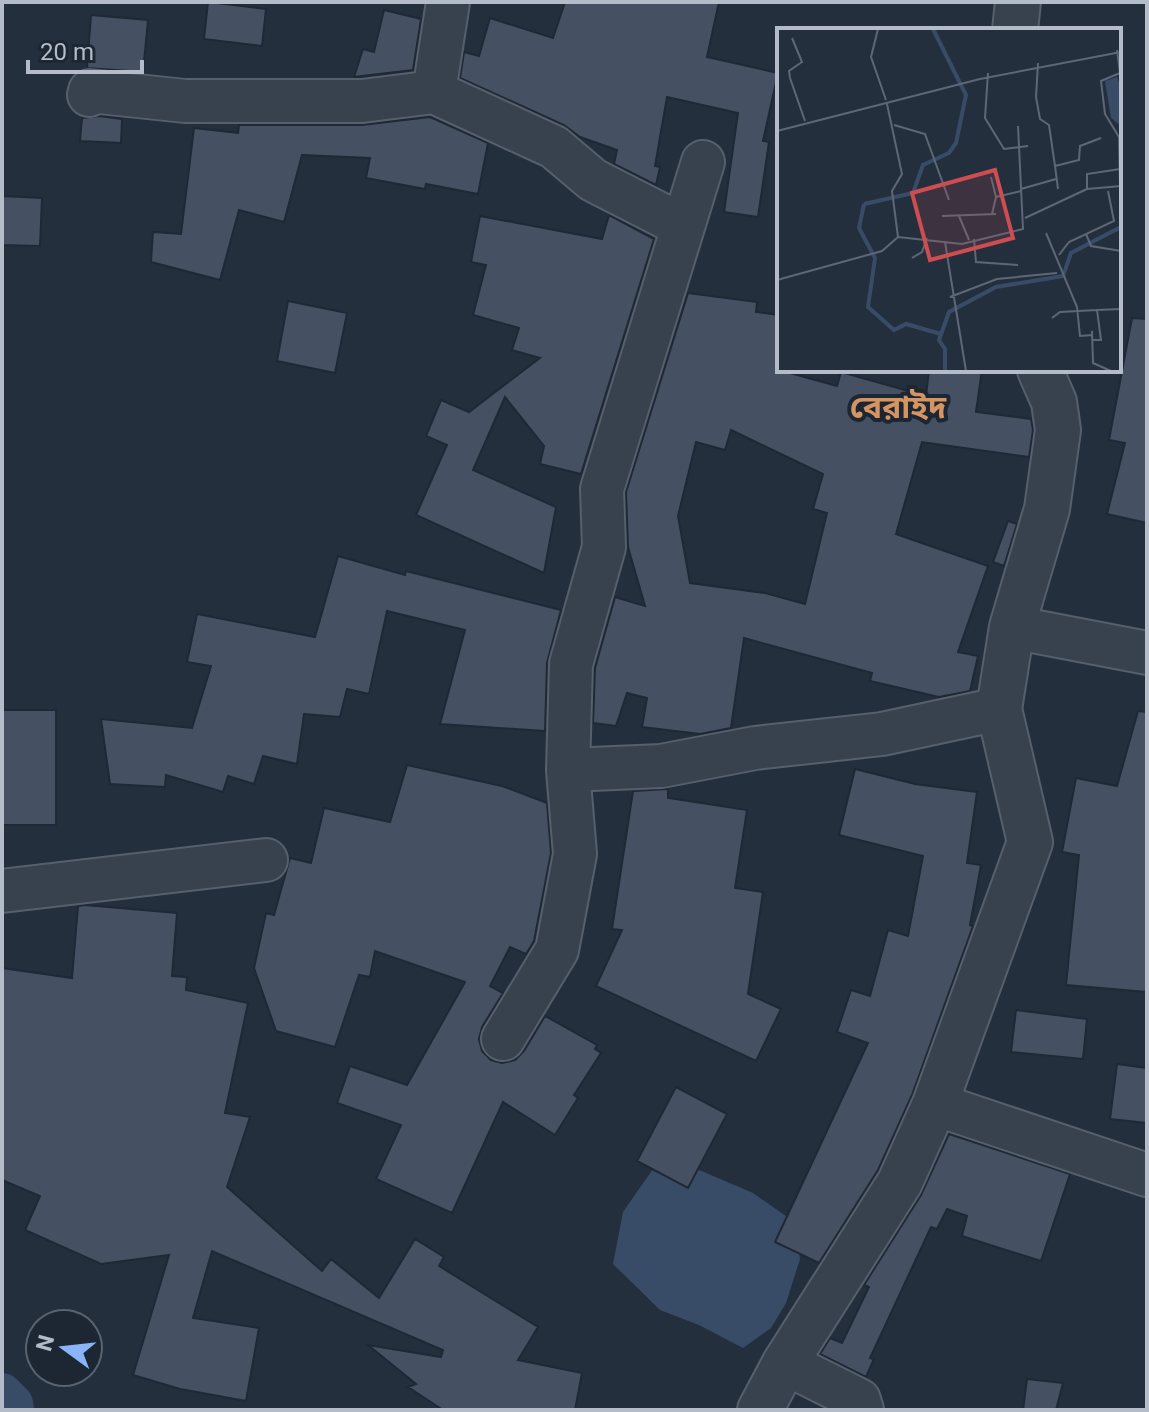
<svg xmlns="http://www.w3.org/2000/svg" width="1149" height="1412" viewBox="0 0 1149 1412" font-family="Roboto,'Noto Sans Bengali',sans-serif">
	<rect width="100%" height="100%" fill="#242f3e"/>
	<path fill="#394c67" d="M 692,1167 L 753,1193 L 793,1221 L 800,1259 L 786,1303 L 771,1328 L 743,1348 L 699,1325 L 660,1310 L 613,1264 L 623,1212 L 653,1169 Z"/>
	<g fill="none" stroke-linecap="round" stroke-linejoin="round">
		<path stroke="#394c67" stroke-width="40" d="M 2,1393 L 13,1404 L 14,1410"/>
	</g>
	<path fill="#455162" stroke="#1f2835" stroke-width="2" fill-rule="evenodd" d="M 208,2 L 266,9 L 262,46 L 204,39 Z
		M 565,2 L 719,2 L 707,57 L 778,73 L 763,141 L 769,142 L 758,217 L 724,212 L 738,113 L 667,97 L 655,166 L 660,167 L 656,185 L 614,164 L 617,150 L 580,137 L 564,125 L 460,78 L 464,52 L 479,56 L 490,18 L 553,38 Z
		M 384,10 L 421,19 L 413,70 L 354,77 L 363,49 L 374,52 Z
		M 91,15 L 148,20 L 143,72 L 87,68 Z
		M 99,116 L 122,119 L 121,143 L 80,141 L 82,118 Z
		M 430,117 L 488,143 L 478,194 L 426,184 L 425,189 L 366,178 L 370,158 L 302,155 L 284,222 L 239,210 L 220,280 L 151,262 L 153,232 L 181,234 L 194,128 L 238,133 L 239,125 L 362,125 Z
		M 2,196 L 42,198 L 40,246 L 2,245 Z
		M 609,215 L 654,239 L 581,474 L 540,464 L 544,446 L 505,397 L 473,470 L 556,507 L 544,573 L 416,515 L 447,445 L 426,436 L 441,400 L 469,412 L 540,358 L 512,350 L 519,328 L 473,315 L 486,265 L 471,262 L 480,216 L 602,239 Z
		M 688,293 L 757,302 L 756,312 L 779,315 L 779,370 L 837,386 L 841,372 L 926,396 L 929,370 L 982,370 L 976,412 L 1031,419 L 1033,430 L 1029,457 L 922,442 L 896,534 L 988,566 L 958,652 L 978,656 L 970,691 L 939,697 L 870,681 L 872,673 L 744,638 L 731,728 L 700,734 L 642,727 L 647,698 L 627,693 L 616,726 L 593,723 L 595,668 L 615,597 L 645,606 L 628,547 L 626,492 ZM 731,430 L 823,474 L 813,509 L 827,513 L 805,604 L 765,593 L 690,583 L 678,516 L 696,442 L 725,450 Z
		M 288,301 L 347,313 L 335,373 L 277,361 Z
		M 1132,318 L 1147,319 L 1147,523 L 1107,514 L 1125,443 L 1109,440 Z
		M 1008,521 L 1017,524 L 1004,566 L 993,562 Z
		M 338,556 L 405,575 L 406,571 L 561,610 L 547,663 L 545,731 L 440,724 L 465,630 L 387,611 L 369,694 L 347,689 L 340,717 L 304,714 L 297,764 L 263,756 L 254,784 L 228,776 L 223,792 L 166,775 L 165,787 L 110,784 L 101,719 L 192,728 L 211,666 L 187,662 L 197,614 L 315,637 Z
		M 2,710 L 56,710 L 56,825 L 2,825 Z
		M 1138,711 L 1147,712 L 1147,992 L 1066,985 L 1079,855 L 1062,852 L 1076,778 L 1117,786 Z
		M 407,765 L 502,786 L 547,803 L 551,853 L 534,941 L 526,954 L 510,947 L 490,986 L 503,993 L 482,1027 L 479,1039 L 482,1051 L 491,1060 L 502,1063 L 515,1060 L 524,1051 L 545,1016 L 597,1045 L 595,1049 L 601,1053 L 574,1095 L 578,1098 L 555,1135 L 503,1102 L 452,1213 L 376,1179 L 401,1125 L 337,1103 L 350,1066 L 407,1085 L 465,982 L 375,951 L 370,977 L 359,975 L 335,1047 L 276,1031 L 254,968 L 266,913 L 274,915 L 290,858 L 311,863 L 324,808 L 390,822 Z
		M 855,769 L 915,784 L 977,792 L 967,863 L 981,865 L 970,925 L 973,926 L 912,1095 L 878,1170 L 819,1263 L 775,1242 L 868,1043 L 837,1032 L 851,990 L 870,996 L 888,930 L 908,936 L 923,856 L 839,835 Z
		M 668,789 L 668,798 L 747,810 L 735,888 L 763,892 L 748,994 L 781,1009 L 756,1061 L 596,986 L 622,930 L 612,929 L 633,791 Z
		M 85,905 L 177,913 L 172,976 L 187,977 L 186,990 L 248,1003 L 225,1113 L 250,1117 L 227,1187 L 322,1271 L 331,1259 L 379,1298 L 415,1239 L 444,1257 L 439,1266 L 538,1327 L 518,1360 L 582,1373 L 575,1410 L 443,1410 L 408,1387 L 416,1384 L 368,1345 L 441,1357 L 443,1350 L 212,1251 L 193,1318 L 259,1328 L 246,1401 L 180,1389 L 133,1375 L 169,1255 L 101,1264 L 25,1230 L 40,1196 L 2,1180 L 2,968 L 72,978 L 78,906 Z
		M 1016,1010 L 1087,1019 L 1083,1059 L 1011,1052 Z
		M 1117,1064 L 1147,1068 L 1147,1123 L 1110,1119 Z
		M 676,1087 L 727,1114 L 688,1188 L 637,1161 Z
		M 949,1134 L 1070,1174 L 1041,1261 L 962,1236 L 967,1216 L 947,1209 L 937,1229 L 931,1227 L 870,1358 L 874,1359 L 866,1377 L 820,1354 L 830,1338 L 842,1343 L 869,1287 L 864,1285 L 921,1195 Z
		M 1027,1379 L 1063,1383 L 1056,1410 L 1023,1410 Z"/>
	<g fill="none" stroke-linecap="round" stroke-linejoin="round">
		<defs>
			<path id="minor" d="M 434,92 L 448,2
				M 89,95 L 90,91 L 185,101 L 362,101 L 434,92 L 554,147 L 593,180 L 683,226
				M 1012,627 L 1147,653
				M 568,770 L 661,766 L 755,748 L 882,734 L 999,709
				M 2,891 L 266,860
				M 503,1039 L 557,950 L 575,854 L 568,770 L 571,664 L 604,547 L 602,489 L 703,162
				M 935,1104 L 1147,1175
				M 785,1363 L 859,1400 L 862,1410"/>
			<path id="tertiary" d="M 1015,30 L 1018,2
				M 760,1410 L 785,1363 L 900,1182 L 935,1104 L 1030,842 L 999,709 L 1012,627 L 1047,509 L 1058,430 L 1054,402 L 1040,370"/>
		</defs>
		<use href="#minor" stroke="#565f6c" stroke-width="46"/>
		<use href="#tertiary" stroke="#565f6c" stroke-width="48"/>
		<use href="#minor" stroke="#38414e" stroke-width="42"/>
		<use href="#tertiary" stroke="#38414e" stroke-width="44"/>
	</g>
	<g text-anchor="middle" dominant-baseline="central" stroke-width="8" stroke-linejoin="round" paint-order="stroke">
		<g font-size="32" font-weight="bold" fill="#d59563" stroke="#1d2633">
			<text x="898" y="407">বেরাইদ</text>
		</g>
	</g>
	<g transform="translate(777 28)">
		<rect width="344" height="344" fill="#242f3e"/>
		<path d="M 340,49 L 344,60 L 344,98 L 334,90 L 328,53 Z" fill="#394c67"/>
		<path fill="none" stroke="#394c67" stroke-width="4" d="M 87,176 L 136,165 L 146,137 L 172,125 L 179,115 L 189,67 L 156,1M 87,176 L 82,200 L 98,230 L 91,279 L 117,302 L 129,296 L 164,306M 168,343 L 168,321 L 162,312 L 172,284 L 219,259 L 286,248 L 294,225 L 344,199"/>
		<path fill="none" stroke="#5e6776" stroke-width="2" d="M 101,1 L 94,29 L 109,72M 15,10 L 25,34 L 12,43 L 13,50 L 28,93M 340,22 L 343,45 L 324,53 L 328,86 L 342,109 L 343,158M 261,35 L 259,69 L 263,91 L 272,97 L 278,138M 211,45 L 208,90 L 227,121 L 251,118M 110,76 L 125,146 L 115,163 L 121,209M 117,97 L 148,106 L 172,172M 0,103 L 203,51 L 344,24M 214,149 L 219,169 L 215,186M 244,161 L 279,151M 281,161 L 278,138 L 302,132 L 303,118 L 324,110M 310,161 L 344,158M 219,169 L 244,163M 165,188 L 219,186M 182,188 L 192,212M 248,190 L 310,161 L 310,146 L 343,141M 269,205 L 300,279 L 303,308 L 316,307M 309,206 L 314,218 L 344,223M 197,211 L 199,234 L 241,237M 168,214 L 189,343M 282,227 L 292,214 L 337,193 L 331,163M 135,230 L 145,224 L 150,210M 0,252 L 105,223 L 121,209 L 185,216 L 246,201 L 241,98M 173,269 L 220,251 L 280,245M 275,290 L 283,284 L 320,282M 315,303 L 316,335 L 334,343M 316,312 L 324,312 L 320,282 L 344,281"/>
		<path fill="#ce4d50" fill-opacity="0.15" stroke="#ce4d50" stroke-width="4" d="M 218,142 L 236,210 L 153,232 L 135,165 Z"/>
		<rect width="344" height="344" fill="none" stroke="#b4bcc9" stroke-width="4"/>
	</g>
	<rect width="1149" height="1412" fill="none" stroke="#b4bcc9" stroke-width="8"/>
	<g transform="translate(64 1348) rotate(285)"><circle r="38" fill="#1d2633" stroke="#59626f" stroke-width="2"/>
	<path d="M0-6L14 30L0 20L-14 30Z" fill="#8ab4f8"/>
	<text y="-12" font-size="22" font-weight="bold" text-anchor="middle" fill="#b4bcc9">N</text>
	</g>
	<path d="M28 60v12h114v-12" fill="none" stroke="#b4bcc9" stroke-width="4"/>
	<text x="40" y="60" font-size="24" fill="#b4bcc9" stroke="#1d2633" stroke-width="6" paint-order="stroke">20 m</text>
</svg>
